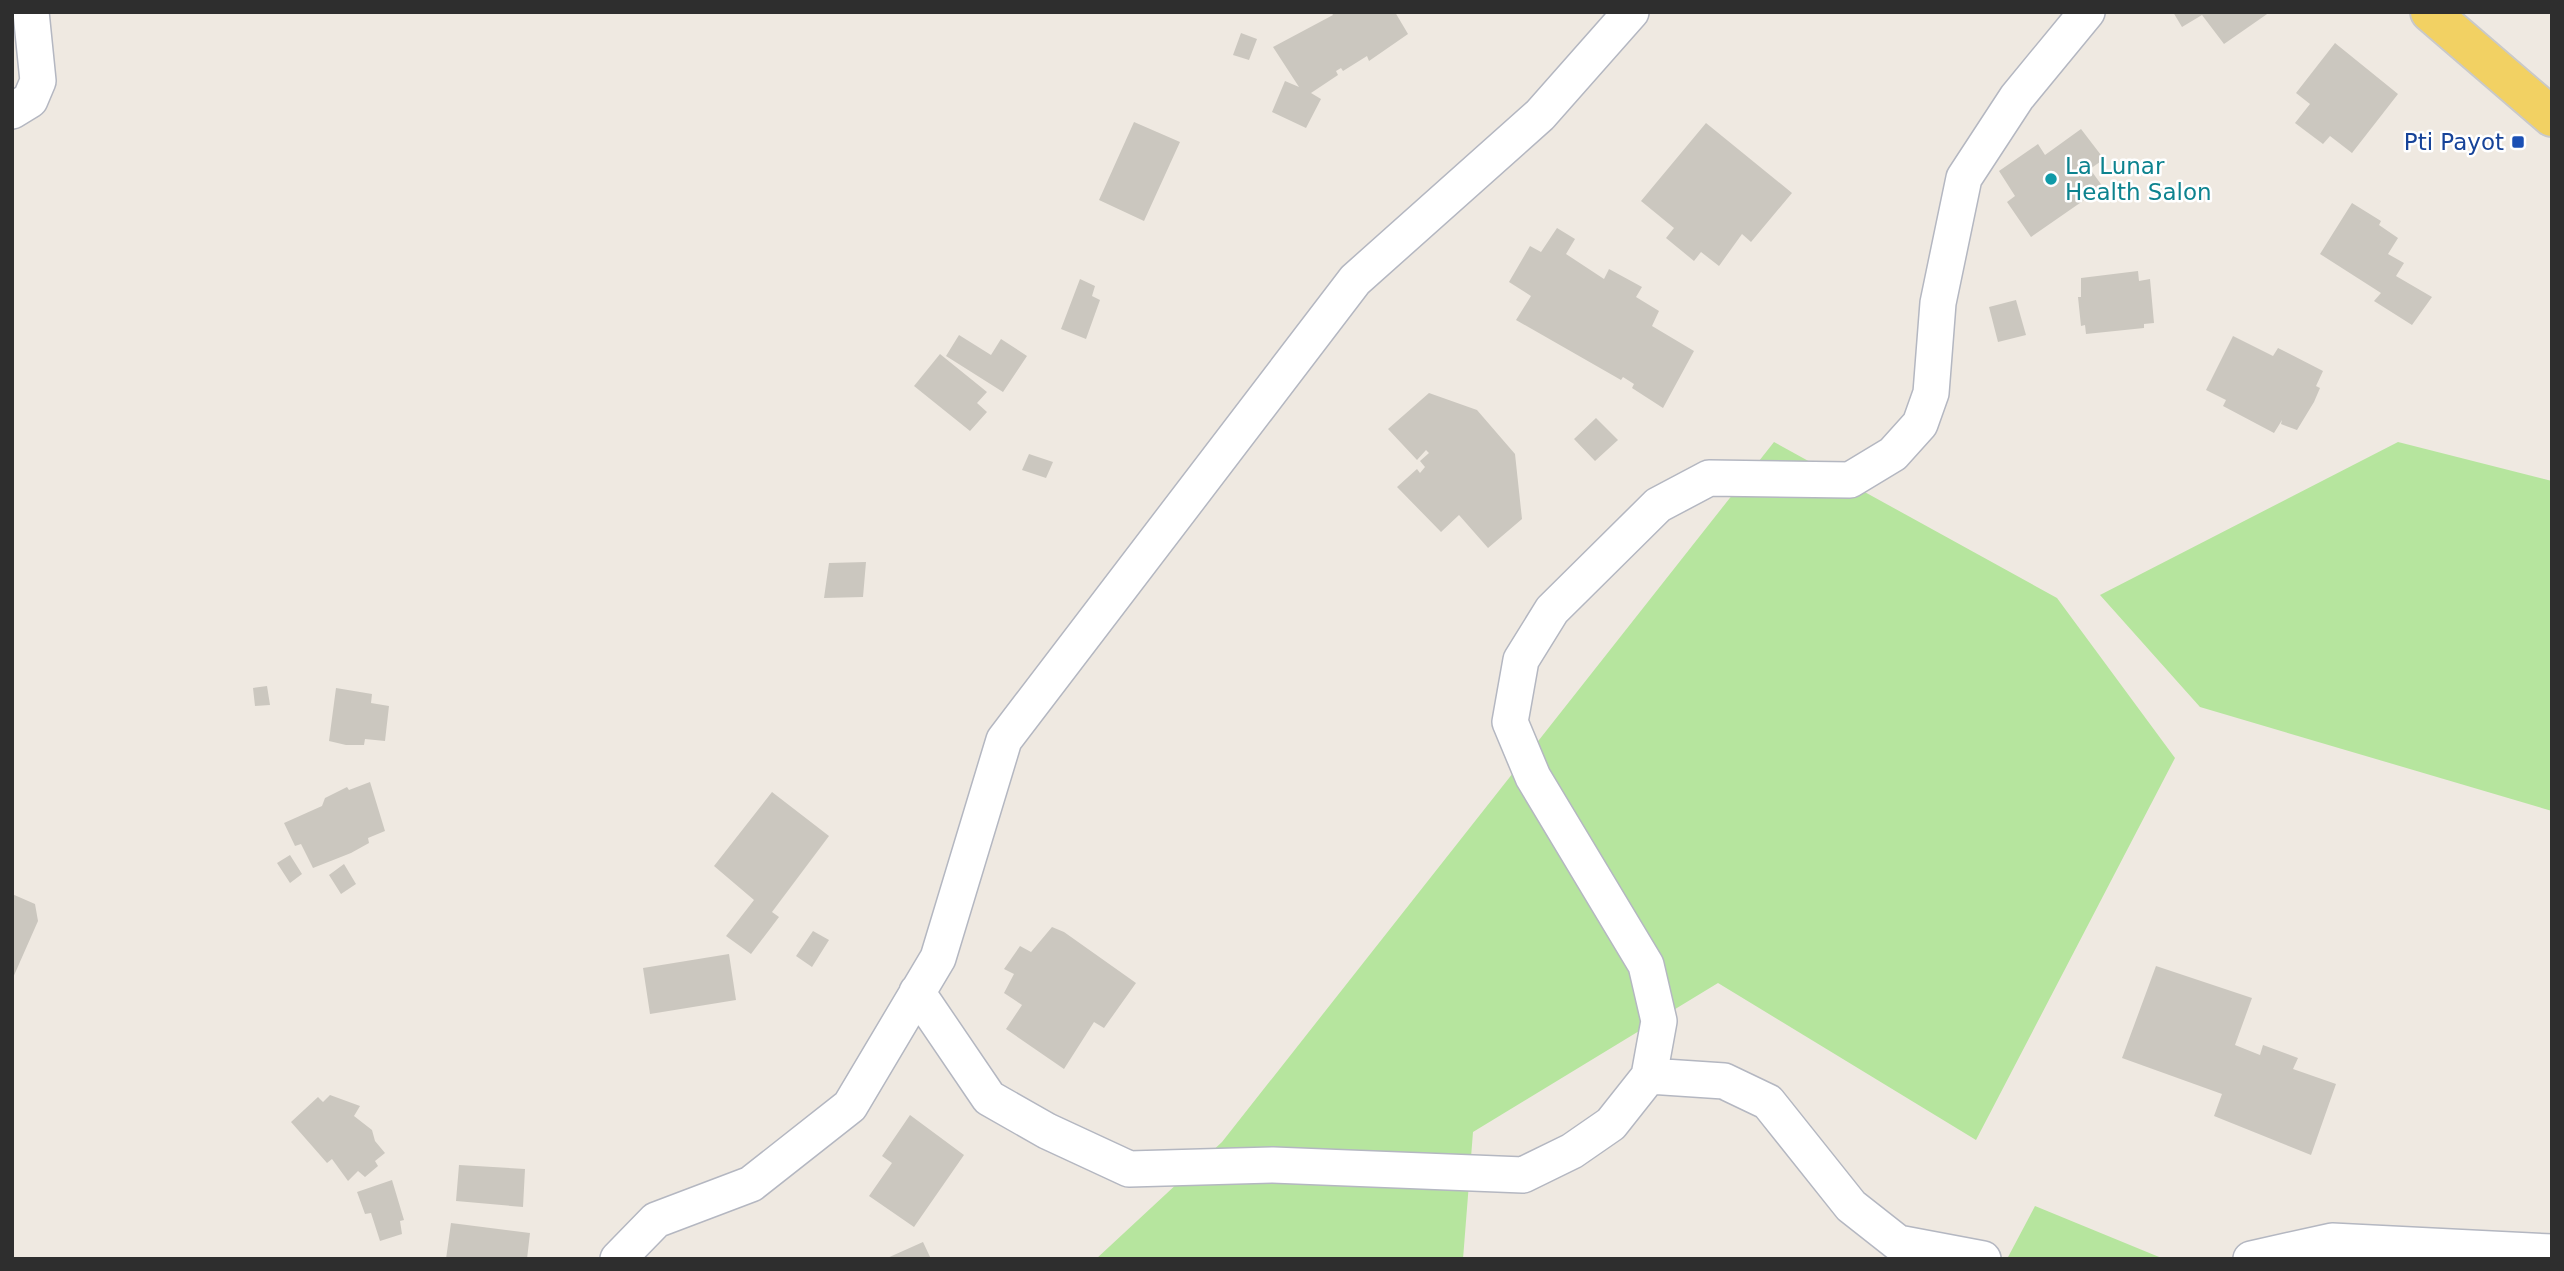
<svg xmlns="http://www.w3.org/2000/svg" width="2564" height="1271" viewBox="0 0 2564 1271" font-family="'DejaVu Sans',sans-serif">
	<rect width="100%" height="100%" fill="#efe9e1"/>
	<path fill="#b6e59e" d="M 1774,442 L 2057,598 L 2175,758 L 1976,1140 L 1718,983 L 1473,1132 L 1463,1259 L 1096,1259 L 1222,1142 Z
		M 2398,442 L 2552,481 L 2552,811 L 2200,707 L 2100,595 Z
		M 2035,1206 L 2164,1259 L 2007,1259 Z"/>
	<path fill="#cbc7bf" d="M 1331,12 L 1395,12 L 1408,34 L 1369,61 L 1367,56 L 1343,71 L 1341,68 L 1336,71 L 1338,75 L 1311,93 L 1321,99 L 1306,128 L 1272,112 L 1285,81 L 1299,87 L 1273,47 L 1333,15 Z
		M 2173,12 L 2270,12 L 2224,44 L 2202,15 L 2182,27 Z
		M 1241,33 L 1257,39 L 1249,60 L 1233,55 Z
		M 2335,43 L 2398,94 L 2352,153 L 2330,136 L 2323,144 L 2295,123 L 2310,104 L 2296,93 Z
		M 1134,122 L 1180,142 L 1144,221 L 1099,200 Z
		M 1706,123 L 1792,193 L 1751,242 L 1742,234 L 1719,266 L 1701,252 L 1694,261 L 1666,238 L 1674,228 L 1641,201 Z
		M 2081,129 L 2104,159 L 2090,169 L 2103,187 L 2031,237 L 2007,202 L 2015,196 L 1999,171 L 2038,144 L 2045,155 Z
		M 2352,203 L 2381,221 L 2379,225 L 2398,238 L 2388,254 L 2404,263 L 2396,276 L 2432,297 L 2412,325 L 2374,301 L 2381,293 L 2320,254 Z
		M 1557,228 L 1575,239 L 1566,254 L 1604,279 L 1609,269 L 1642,287 L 1636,297 L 1659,311 L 1652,326 L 1694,351 L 1663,408 L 1632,388 L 1634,384 L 1623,377 L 1621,380 L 1516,320 L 1531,296 L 1509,282 L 1530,246 L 1541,252 Z
		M 2138,271 L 2139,281 L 2150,279 L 2154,323 L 2144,324 L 2144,328 L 2086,334 L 2085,325 L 2081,326 L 2078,297 L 2081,297 L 2081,278 Z
		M 1080,279 L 1095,286 L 1092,296 L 1100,300 L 1086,339 L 1061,329 Z
		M 2016,300 L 2026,335 L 1998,342 L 1989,307 Z
		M 959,335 L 991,355 L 1001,339 L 1027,356 L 1003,392 L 946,356 Z
		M 2233,336 L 2273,356 L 2278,348 L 2323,371 L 2316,386 L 2320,388 L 2314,402 L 2297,430 L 2281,424 L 2282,420 L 2274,433 L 2223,406 L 2226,400 L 2206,390 Z
		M 940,354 L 987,392 L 977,403 L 987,412 L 970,431 L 914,386 Z
		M 1429,393 L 1477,410 L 1515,454 L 1522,519 L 1488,548 L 1459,515 L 1441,532 L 1397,487 L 1417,469 L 1420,473 L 1425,467 L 1420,461 L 1429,453 L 1426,450 L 1417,460 L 1388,429 Z
		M 1596,418 L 1618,440 L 1595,461 L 1574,439 Z
		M 1029,454 L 1053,462 L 1046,478 L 1022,470 Z
		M 866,562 L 863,597 L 824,598 L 829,563 Z
		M 267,686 L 270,705 L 255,706 L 253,688 Z
		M 336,688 L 372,694 L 371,703 L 389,706 L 385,741 L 365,739 L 364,745 L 346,745 L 329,741 Z
		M 370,782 L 385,831 L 368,838 L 369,843 L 351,853 L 313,868 L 301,844 L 295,846 L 284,823 L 322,806 L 325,798 L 347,787 L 349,790 Z
		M 772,792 L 829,836 L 772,912 L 779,917 L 751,954 L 726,936 L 754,900 L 714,866 Z
		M 290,855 L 302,874 L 290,883 L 277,863 Z
		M 344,864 L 356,884 L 341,894 L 329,875 Z
		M 12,894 L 35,904 L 38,921 L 12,980 Z
		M 1052,927 L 1064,932 L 1136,983 L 1104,1028 L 1094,1022 L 1064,1069 L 1006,1029 L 1022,1005 L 1004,993 L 1014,974 L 1004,969 L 1020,946 L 1031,952 Z
		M 813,931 L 829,940 L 812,967 L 796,956 Z
		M 729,954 L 736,1000 L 650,1014 L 643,968 Z
		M 2156,966 L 2252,998 L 2235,1045 L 2260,1055 L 2263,1045 L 2298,1058 L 2293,1069 L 2336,1084 L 2311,1155 L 2214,1116 L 2222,1094 L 2122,1058 Z
		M 330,1095 L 360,1106 L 354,1116 L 372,1130 L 375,1141 L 385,1153 L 375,1161 L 378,1166 L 365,1177 L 358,1171 L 348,1181 L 332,1159 L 327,1163 L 291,1122 L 318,1097 L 323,1102 Z
		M 910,1115 L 964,1155 L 914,1227 L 869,1196 L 892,1163 L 882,1156 Z
		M 459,1165 L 525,1169 L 523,1207 L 456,1201 Z
		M 392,1180 L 404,1220 L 400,1221 L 402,1234 L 380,1241 L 371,1213 L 365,1214 L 357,1192 Z
		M 451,1223 L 530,1233 L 527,1259 L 446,1259 Z
		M 923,1242 L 931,1259 L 885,1259 Z"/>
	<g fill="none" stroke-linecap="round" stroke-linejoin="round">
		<defs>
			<path id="street" d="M 12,111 L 30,100 L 38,81 L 31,12
				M 917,992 L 989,1098 L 1047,1131 L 1129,1169 L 1273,1165 L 1523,1175 L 1572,1151 L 1611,1124 L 1649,1076 L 1659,1021 L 1646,965 L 1533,777 L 1510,722 L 1521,660 L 1552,610 L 1658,505 L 1709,478 L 1850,480 L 1893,454 L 1920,424 L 1931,393 L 1938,303 L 1964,178 L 2017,97 L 2087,12
				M 1649,1076 L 1724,1081 L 1768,1102 L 1851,1206 L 1898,1243 L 1983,1259
				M 618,1259 L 656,1220 L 751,1184 L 850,1106 L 938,958 L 1004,740 L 1355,280 L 1540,115 L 1631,12
				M 2251,1259 L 2332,1241 L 2552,1252"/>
			<path id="primary" d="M 2430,12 L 2552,117"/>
		</defs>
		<use href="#street" stroke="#b4b7c1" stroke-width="38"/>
		<use href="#primary" stroke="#c9c9c9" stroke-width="42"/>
		<use href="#street" stroke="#fff" stroke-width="35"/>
		<use href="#primary" stroke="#f2d163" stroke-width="38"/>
	</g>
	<rect fill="#1a4fb4" stroke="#fff" stroke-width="2.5" x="2511" y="135" width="14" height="14" rx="3.5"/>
	<circle fill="#0f9aa8" stroke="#fff" stroke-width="2.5" cx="2051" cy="179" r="7"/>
	<g text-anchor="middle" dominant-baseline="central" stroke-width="5" stroke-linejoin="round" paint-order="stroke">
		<g font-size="23" fill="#164399" stroke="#fff" text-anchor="end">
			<text x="2504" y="142">Pti Payot</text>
		</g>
		<g font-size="23" fill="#0d838f" stroke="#fff" text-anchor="start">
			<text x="2065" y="166">La Lunar<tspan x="2065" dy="26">Health Salon</tspan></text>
		</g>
	</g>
	<rect width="2564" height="1271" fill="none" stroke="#2e2e2e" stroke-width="28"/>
</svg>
